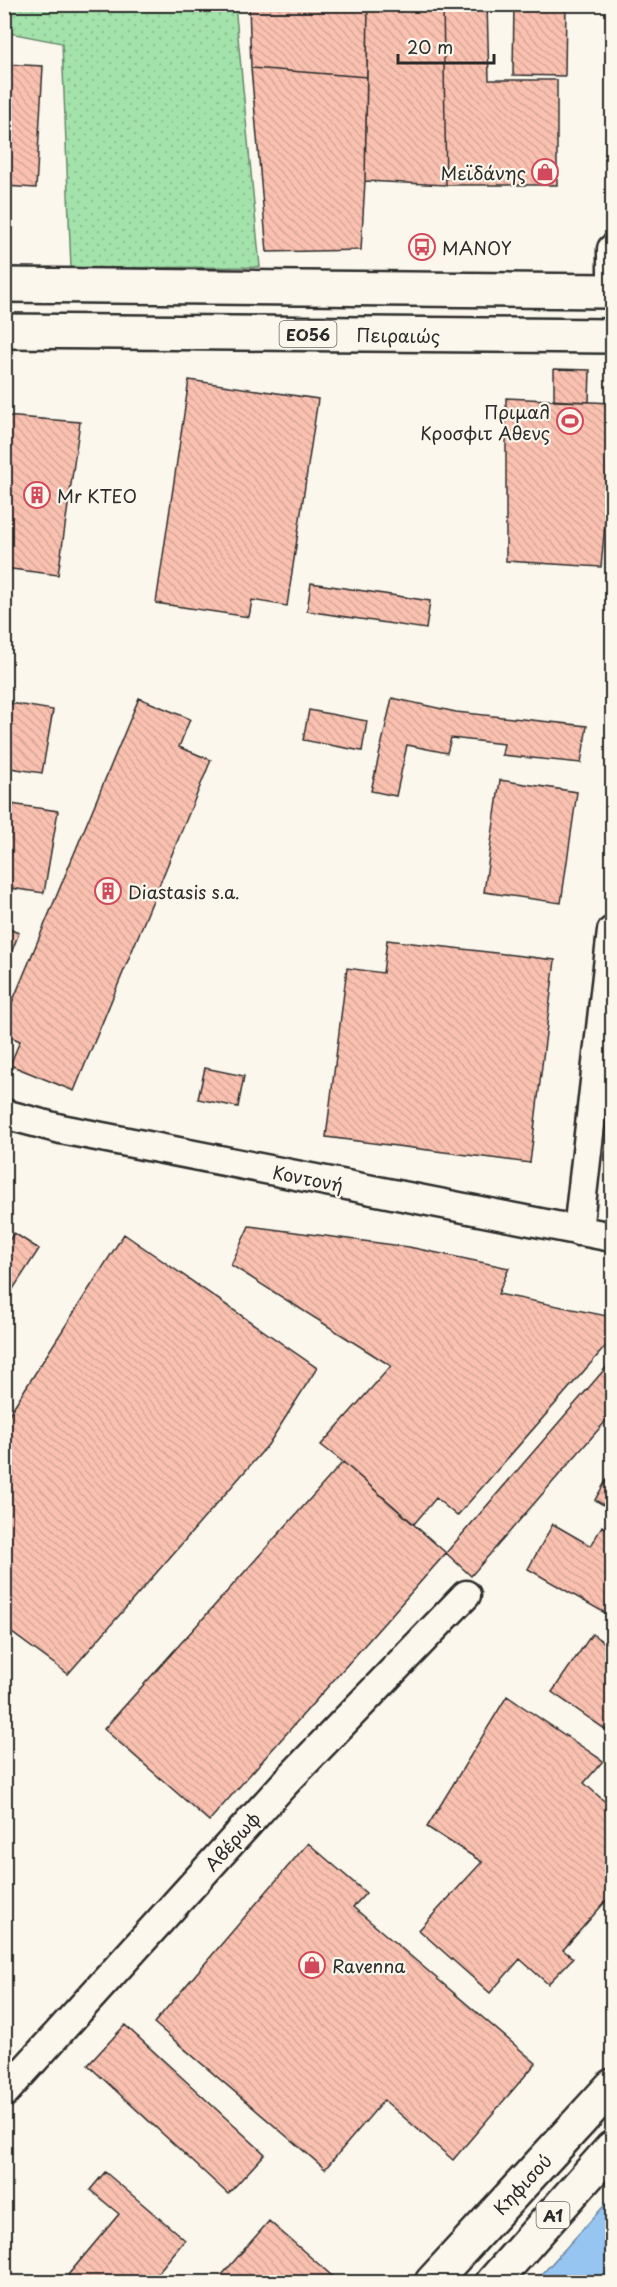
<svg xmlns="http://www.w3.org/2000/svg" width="617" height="2287" viewBox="0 0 617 2287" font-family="'Playpen Sans',sans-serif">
	<defs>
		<pattern id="grass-dots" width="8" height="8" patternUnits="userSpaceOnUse" patternTransform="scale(1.5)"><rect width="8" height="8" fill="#a3e3ab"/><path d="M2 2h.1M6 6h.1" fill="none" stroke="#8cc393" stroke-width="1.8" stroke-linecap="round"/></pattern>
		<pattern id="building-back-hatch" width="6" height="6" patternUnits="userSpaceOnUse" patternTransform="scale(1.5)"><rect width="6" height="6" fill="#fac1b0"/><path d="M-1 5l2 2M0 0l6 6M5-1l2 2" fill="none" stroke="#d6a698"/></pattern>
	</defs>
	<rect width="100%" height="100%" fill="#fbf7ec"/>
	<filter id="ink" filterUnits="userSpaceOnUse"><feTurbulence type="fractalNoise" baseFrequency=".0167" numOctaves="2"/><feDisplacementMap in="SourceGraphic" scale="12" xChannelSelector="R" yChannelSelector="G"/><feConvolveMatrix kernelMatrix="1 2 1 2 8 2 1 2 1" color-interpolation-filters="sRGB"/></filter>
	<g filter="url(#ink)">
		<path fill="url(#grass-dots)" stroke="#67876b" stroke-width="1.5" d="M 5,4 L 235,5 L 260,267 L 71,268 L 62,43 L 10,33 L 5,41 Z"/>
		<path fill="#96c5f1" stroke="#6b87a2" stroke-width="1.5" d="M 612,2197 L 612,2282 L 535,2282 Z"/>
		<path fill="url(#building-back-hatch)" stroke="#2b2b2b" stroke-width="1.5" d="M 249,4 L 368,4 L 367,77 L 251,68 Z
			M 368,4 L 443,4 L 446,185 L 365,181 Z
			M 443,4 L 487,4 L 489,80 L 557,80 L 557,185 L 446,185 Z
			M 514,4 L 566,4 L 565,76 L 513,75 Z
			M 4,64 L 43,66 L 36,188 L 4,186 Z
			M 251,68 L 367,77 L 365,181 L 361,250 L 267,252 Z
			M 554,369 L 590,370 L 589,402 L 554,401 Z
			M 189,380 L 318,399 L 287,606 L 252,600 L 249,617 L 156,603 Z
			M 506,398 L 612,403 L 612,447 L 601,567 L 506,561 Z
			M 4,416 L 80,422 L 58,575 L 4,568 Z
			M 311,583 L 430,601 L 426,629 L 307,611 Z
			M 139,698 L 190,719 L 179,747 L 211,760 L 74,1091 L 10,1065 L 20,1041 L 4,1034 L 4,1022 Z
			M 392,698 L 456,712 L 587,726 L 581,763 L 502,755 L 504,744 L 451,738 L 447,753 L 407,745 L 396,796 L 371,791 Z
			M 4,702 L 53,710 L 42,773 L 4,767 Z
			M 309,710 L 367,721 L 362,751 L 303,740 Z
			M 500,780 L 577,792 L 561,903 L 484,892 Z
			M 4,803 L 58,811 L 44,893 L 4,887 Z
			M 4,927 L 19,933 L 4,971 Z
			M 387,940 L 555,960 L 530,1163 L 326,1137 L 347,968 L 383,973 Z
			M 205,1068 L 244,1076 L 238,1107 L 198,1099 Z
			M 249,1226 L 409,1247 L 509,1268 L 498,1294 L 612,1317 L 612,1339 L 457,1516 L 436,1498 L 414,1524 L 343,1462 L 321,1445 L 391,1366 L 231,1265 Z
			M 14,1233 L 39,1249 L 4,1303 L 4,1248 Z
			M 124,1234 L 317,1368 L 268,1445 L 68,1674 L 4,1627 L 4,1422 Z
			M 610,1363 L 612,1366 L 612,1414 L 471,1576 L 446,1553 Z
			M 343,1462 L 446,1553 L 209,1821 L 104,1729 Z
			M 612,1470 L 612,1510 L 595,1500 Z
			M 553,1524 L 591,1546 L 602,1526 L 612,1532 L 612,1617 L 528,1569 Z
			M 592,1634 L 612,1648 L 612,1734 L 552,1692 Z
			M 507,1696 L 603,1761 L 584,1783 L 612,1808 L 612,1894 L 563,1950 L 573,1958 L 548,1984 L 520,1959 L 490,1993 L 419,1930 L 482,1862 L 427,1827 Z
			M 308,1843 L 366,1893 L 353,1907 L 536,2063 L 453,2160 L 384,2100 L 325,2169 L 154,2023 Z
			M 125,2025 L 265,2154 L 228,2194 L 88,2065 Z
			M 4,2042 L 13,2049 L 4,2058 Z
			M 105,2172 L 185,2240 L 150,2282 L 77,2282 L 68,2275 L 119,2214 L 90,2190 Z
			M 269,2221 L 339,2282 L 230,2282 L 222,2275 Z"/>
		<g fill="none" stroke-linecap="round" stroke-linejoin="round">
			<defs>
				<path id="street" d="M 612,291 L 612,249
					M 4,1114 L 61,1129 L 612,1237
					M 578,1231 L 612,931
					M 4,2093 L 284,1784 L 466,1595"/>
				<path id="secondary" d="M 432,2282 L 612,2086"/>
				<path id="primary" d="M 4,285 L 612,291
					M 4,331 L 612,336"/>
				<path id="highway" d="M 493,2282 L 612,2148"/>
			</defs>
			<use href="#street" stroke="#2b2b2b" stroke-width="33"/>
			<use href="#secondary" stroke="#2b2b2b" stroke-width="38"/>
			<use href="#primary" stroke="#2b2b2b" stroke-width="38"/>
			<use href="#highway" stroke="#2b2b2b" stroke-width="38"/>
			<use href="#street" stroke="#fbf7ec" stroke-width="28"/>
			<use href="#secondary" stroke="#fbf7ec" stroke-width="33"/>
			<use href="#primary" stroke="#fbf7ec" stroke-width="33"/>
			<use href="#highway" stroke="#fbf7ec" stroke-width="33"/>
		</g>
	</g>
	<defs>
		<symbol id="shop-ring" viewBox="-11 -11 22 22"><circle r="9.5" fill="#fbf7ec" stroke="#d1495b" stroke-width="1.5"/><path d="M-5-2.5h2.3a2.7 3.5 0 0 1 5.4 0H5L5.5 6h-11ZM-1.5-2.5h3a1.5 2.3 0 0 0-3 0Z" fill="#d1495b"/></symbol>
		<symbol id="bus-ring" viewBox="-11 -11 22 22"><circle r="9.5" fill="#fbf7ec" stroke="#d1495b" stroke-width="1.5"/><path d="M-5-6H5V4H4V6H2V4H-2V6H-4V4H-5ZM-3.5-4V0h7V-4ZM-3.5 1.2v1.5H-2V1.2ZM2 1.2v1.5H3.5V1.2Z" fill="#d1495b"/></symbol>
		<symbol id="stadium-ring" viewBox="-11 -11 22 22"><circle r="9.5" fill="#fbf7ec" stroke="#d1495b" stroke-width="1.5"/><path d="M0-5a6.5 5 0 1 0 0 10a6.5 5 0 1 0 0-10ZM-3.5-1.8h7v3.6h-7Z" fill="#d1495b"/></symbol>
		<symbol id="building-ring" viewBox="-11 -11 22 22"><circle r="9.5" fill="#fbf7ec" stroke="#d1495b" stroke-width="1.5"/><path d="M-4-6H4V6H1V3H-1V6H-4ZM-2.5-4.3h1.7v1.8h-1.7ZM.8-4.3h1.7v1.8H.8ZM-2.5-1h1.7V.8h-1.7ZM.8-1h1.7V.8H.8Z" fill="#d1495b"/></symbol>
	</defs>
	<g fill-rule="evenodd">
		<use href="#shop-ring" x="530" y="157" width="30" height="30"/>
		<use href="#bus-ring" x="407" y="232" width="30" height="30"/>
		<use href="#stadium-ring" x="555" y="406" width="30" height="30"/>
		<use href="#building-ring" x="22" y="480" width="30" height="30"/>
		<use href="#building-ring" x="93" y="876" width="30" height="30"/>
		<use href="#shop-ring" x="297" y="1950" width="30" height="30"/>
	</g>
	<g text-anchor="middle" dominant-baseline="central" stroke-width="4.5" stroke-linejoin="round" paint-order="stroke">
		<g fill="#fbf7ec" stroke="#696865" stroke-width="1.5">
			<rect x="279.5" y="321" width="57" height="26" rx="4.5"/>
			<rect x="536.5" y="2202" width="33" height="26" rx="4.5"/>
		</g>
		<g font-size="16" font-weight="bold" fill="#2b2b2b">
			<text x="308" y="334">ΕΟ56</text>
			<text x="553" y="2215">Α1</text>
		</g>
		<g font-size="18" fill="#2b2b2b" stroke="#fbf7ec" text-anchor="start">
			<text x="526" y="172" text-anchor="end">Μεϊδάνης</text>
			<text x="442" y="247">ΜΑΝΟΥ</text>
			<text x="550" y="411" text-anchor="end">Πριμαλ<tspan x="550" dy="21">Κροσφιτ Αθενς</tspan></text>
			<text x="57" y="495">Mr KTEO</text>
			<text x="128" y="891">Diastasis s.a.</text>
			<text x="332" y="1965">Ravenna</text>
		</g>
		<g font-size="18" fill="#2b2b2b" stroke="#fbf7ec">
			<text transform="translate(398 335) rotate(1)">Πειραιώς</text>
			<text transform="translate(308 1178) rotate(11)">Κοντονή</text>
			<text transform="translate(232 1841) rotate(-48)">Αβέρωφ</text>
			<text transform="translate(522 2184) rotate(-47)">Κηφισού</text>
		</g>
	</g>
	<rect width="617" height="2287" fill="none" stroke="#fbf7ec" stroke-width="24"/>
	<rect x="12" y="12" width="593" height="2263" fill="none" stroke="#2b2b2b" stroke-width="2" filter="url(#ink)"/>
	<path d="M398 54v9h96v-9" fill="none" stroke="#2b2b2b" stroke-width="3"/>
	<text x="407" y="54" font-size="18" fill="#2b2b2b" stroke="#fbf7ec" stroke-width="4.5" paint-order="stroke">20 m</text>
</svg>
